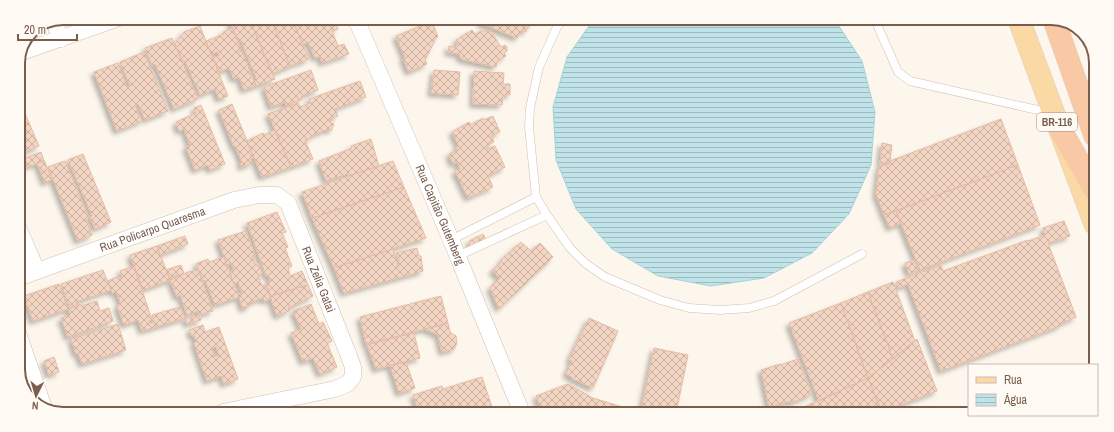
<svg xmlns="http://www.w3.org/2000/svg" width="1114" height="432" viewBox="0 0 1114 432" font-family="'Archivo Narrow',sans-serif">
	<defs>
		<pattern id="water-rules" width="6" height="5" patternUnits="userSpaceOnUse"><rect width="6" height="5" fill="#bfe3e8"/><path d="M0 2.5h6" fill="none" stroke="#a0bbbe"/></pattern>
		<pattern id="building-cross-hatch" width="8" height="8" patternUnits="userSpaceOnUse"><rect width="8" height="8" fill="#f3d5c3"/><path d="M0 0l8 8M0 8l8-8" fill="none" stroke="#cab0a1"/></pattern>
		<filter id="shadow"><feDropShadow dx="-3.5" dy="3.5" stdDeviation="2" flood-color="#0004"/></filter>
	</defs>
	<rect width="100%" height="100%" fill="#fdf6ec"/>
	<path fill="url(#water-rules)" stroke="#a5d3da" d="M 594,19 L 835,20 L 862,61 L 875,112 L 871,165 L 849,214 L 812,253 L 764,278 L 711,286 L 658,276 L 612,249 L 576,209 L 556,160 L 553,107 L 567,57 Z"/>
	<path fill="url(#building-cross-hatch)" stroke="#e6bba3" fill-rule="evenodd" filter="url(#shadow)" d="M 240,18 L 249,18 L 275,79 L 256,86 L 254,81 L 257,80 L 240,39 L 237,40 L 230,22 Z
		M 249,18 L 271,19 L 290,66 L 272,74 Z
		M 271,19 L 292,19 L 309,59 L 290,66 Z
		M 292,19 L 334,19 L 338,29 L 332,31 L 338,46 L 344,44 L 349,54 L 322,63 L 320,56 L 315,58 L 308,42 L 303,45 Z
		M 482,19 L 534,19 L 525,32 L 522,30 L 517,38 L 480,23 Z
		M 432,21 L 438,37 L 436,38 L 425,60 L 427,64 L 409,72 L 403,59 L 405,58 L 396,36 Z
		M 200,26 L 211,54 L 228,96 L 219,99 L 215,89 L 200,95 L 185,61 L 183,62 L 175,44 L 184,32 Z
		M 233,28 L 241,49 L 236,51 L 237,53 L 242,51 L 256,86 L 244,90 L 239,77 L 234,79 L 229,68 L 219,72 L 213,58 L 219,56 L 217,52 L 211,54 L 206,41 L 224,34 L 223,32 Z
		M 472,30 L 475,34 L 483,30 L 487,32 L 491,31 L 501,47 L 505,45 L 507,47 L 507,51 L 504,53 L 506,56 L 498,60 L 496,67 L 461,59 L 459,54 L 448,52 L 449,46 L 457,48 L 455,46 L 458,44 L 456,40 Z
		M 172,38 L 198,99 L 174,109 L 155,64 L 152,66 L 145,48 Z
		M 144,52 L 168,111 L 145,120 L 138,104 L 135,105 L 142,121 L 117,131 L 94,72 L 118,63 L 127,87 L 129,87 L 130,86 L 120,62 Z
		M 311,70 L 318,90 L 301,96 L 302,99 L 286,106 L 285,102 L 271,107 L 264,87 Z
		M 434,70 L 460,72 L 458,95 L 431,93 Z
		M 474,71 L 504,73 L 503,84 L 510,84 L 510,95 L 503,95 L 502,105 L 473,104 Z
		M 360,81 L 366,97 L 335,109 L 338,116 L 330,119 L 331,123 L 334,124 L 331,131 L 328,129 L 311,136 L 311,138 L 305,140 L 313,159 L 291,167 L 268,114 L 298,103 L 300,107 L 310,103 L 309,99 Z
		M 232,104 L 254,158 L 251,159 L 252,163 L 242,167 L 240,163 L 242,162 L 235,146 L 234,147 L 219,110 Z
		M 201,105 L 225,164 L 210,170 L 208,165 L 195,170 L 186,147 L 190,145 L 184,129 L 179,131 L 176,122 L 196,113 L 194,108 Z
		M 23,109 L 39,146 L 18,155 L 18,111 Z
		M 493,116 L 500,132 L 491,136 L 494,142 L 484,147 L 485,150 L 495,146 L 505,167 L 488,176 L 493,187 L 468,198 L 455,171 L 460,169 L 457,162 L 453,164 L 449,154 L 457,150 L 456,147 L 459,146 L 452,132 L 469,122 L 470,125 L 483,118 L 484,120 Z
		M 1001,119 L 1018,165 L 884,215 L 876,194 L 879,167 L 889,164 L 888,161 L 880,165 L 882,143 L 892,145 L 890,161 Z
		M 275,130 L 291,167 L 262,177 L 247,141 L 263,133 L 264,135 Z
		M 371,139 L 379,166 L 348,176 L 347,174 L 326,181 L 319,161 L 352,148 L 351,146 Z
		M 41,152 L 44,161 L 18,170 L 18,157 L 24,155 L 25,158 Z
		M 83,154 L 111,222 L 95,229 L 90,217 L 92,216 L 68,160 Z
		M 44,160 L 52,179 L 45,183 L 37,163 Z
		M 65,161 L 89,218 L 86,220 L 92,235 L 78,241 L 48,167 Z
		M 393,161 L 404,187 L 312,218 L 302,192 Z
		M 1018,165 L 1040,225 L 920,270 L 896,211 Z
		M 404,187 L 426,238 L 334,268 L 312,218 Z
		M 896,211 L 901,223 L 890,228 L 884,215 Z
		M 277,212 L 286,232 L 282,233 L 288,247 L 285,248 L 292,266 L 288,268 L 290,276 L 302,271 L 308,285 L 270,296 L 266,283 L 270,282 L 269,275 L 266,276 L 247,223 Z
		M 1064,221 L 1070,236 L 1048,243 L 1076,317 L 1060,324 L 1060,326 L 941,371 L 908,284 L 898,288 L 896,282 L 941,265 L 943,271 L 1028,240 L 1028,241 L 1045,235 L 1043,228 Z
		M 246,231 L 255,255 L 252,256 L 255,265 L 259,263 L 262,274 L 258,276 L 262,286 L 266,285 L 271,299 L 264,301 L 263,298 L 249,303 L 250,306 L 243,309 L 238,295 L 242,293 L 238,282 L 234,284 L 230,273 L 234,271 L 231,263 L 227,265 L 218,240 Z
		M 483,234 L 486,239 L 473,246 L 470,246 L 469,243 L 471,240 Z
		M 185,236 L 188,244 L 160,255 L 157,246 Z
		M 521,242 L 531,251 L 540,243 L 553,257 L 499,309 L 490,288 L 500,278 L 492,271 L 502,261 L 501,260 Z
		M 157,246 L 170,280 L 143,290 L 130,255 Z
		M 417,248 L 419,256 L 421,256 L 423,271 L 344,293 L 334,268 L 393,249 L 398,266 L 400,265 L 396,253 Z
		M 224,257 L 239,297 L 215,305 L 205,280 L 203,281 L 196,264 L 208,259 L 209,262 Z
		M 914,260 L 918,270 L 909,274 L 905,263 Z
		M 181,265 L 184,273 L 169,278 L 166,270 Z
		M 134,266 L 152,320 L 149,321 L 150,323 L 154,322 L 156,327 L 142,331 L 138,320 L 124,325 L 117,306 L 121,304 L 116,292 L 112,293 L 108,281 L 116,277 L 117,279 L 122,277 L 120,271 Z
		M 103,270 L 111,290 L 76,302 L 77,305 L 70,308 L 61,284 Z
		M 198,270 L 213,311 L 199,315 L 198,311 L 187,315 L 180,295 L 177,297 L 170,280 L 188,272 Z
		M 893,282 L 915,341 L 893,359 L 868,292 Z
		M 59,284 L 68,309 L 33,321 L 24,296 Z
		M 308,285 L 313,296 L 288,308 L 289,311 L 277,316 L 270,296 Z
		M 868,292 L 893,359 L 868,378 L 841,303 Z
		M 441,296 L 448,323 L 366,344 L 360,317 Z
		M 97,301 L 100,311 L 109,308 L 113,321 L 68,337 L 61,318 L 70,315 L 68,309 L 80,304 L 81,306 Z
		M 841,303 L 868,378 L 819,401 L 789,323 Z
		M 311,304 L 319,324 L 323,322 L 332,341 L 327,343 L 337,367 L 320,374 L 313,358 L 303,362 L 291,333 L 301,329 L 293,311 Z
		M 180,307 L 185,318 L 156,327 L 152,315 Z
		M 199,315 L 201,320 L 187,324 L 185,318 Z
		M 589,318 L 618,331 L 593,388 L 571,378 L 572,377 L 566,374 L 572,361 L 569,360 Z
		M 448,323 L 450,332 L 456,336 L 457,343 L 454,349 L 442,352 L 438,335 L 425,329 Z
		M 118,324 L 126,350 L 82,364 L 78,353 L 76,354 L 71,339 Z
		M 203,325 L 205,332 L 219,327 L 238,379 L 224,384 L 221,376 L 207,381 L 194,343 L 196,342 L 194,336 L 192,336 L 189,330 ZM 216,347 L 219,355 L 214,357 L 211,348 Z
		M 414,333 L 420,358 L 376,369 L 367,345 Z
		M 917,339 L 937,391 L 882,412 L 868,378 Z
		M 654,348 L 688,355 L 677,408 L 671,407 L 670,413 L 653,413 L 641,411 Z
		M 54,357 L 59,372 L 49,375 L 44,361 Z
		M 798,359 L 812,394 L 791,403 L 791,401 L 769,407 L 761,370 L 780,364 L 780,365 Z
		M 406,362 L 415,388 L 399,393 L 390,366 Z
		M 482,377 L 494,413 L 419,412 L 413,395 L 442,386 L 443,389 Z
		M 868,378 L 882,414 L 804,413 L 802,408 Z
		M 568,384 L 593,398 L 636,411 L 637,413 L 543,413 L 536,396 Z
		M 683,407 L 701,407 L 700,413 L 682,413 Z"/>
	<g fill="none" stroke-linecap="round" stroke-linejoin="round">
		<defs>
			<path id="service" d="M 563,19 L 557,27 L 539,67 L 530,108 L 529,127 L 536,197 L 547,215 L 570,248 L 585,263 L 605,277 L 660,300 L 689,308 L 720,310 L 749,308 L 774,301 L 862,254
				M 875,20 L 898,72 L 910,81 L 1051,113
				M 451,240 L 536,197
				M 458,256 L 547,215"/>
			<g id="minor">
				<path id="s1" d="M 356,19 L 451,240 L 522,413"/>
				<path d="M 54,22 L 61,39"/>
				<path d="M 22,52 L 119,18"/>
				<path d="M 18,227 L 37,271"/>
				<path id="s2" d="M 18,278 L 234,200 L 259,195 L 277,195 L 288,203 L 349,356 L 353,367 L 353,377 L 347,384 L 335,389 L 223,412"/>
				<path d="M 18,333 L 44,408"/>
			</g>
			<path id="primary" d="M 1019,20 L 1095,224"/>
			<path id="trunk" d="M 1054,20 L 1095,136
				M 1059,127 L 1095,190"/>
		</defs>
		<use href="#service" stroke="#d1beb0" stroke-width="9"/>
		<use href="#minor" stroke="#d1beb0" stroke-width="17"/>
		<use href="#primary" stroke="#dad1cd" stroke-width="23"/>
		<use href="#trunk" stroke="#dad1cd" stroke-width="23"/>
		<use href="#service" stroke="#fff" stroke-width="8"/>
		<use href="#minor" stroke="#fff" stroke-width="16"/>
		<use href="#primary" stroke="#fbd9a5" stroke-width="22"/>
		<use href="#trunk" stroke="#f9c8a4" stroke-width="22"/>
	</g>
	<g text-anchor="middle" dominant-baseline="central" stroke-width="3.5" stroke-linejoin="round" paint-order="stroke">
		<rect fill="#fffaf3" stroke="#a28b7f" stroke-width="1" x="1037" y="113" width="40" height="18" rx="3"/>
		<g font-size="11" font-weight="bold" fill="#7a5c4d">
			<text x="1057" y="122">BR-116</text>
		</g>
		<g font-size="12" fill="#7a5c4d" stroke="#fffaf3">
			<text stroke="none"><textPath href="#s1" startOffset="213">Rua Capitão Gutemberg</textPath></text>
			<text stroke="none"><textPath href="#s2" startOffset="143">Rua Policarpo Quaresma</textPath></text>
			<text stroke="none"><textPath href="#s2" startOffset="369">Rua Zelia Gatai</textPath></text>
		</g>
	</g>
	<path d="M0 0H1114V432H0ZM63 25H1051A38 38 0 0 1 1089 63V369A38 38 0 0 1 1051 407H63A38 38 0 0 1 25 369V63A38 38 0 0 1 63 25Z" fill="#fffaf3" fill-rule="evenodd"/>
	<path fill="none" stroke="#7a5c4d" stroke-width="2" d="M63 25H1051A38 38 0 0 1 1089 63V369A38 38 0 0 1 1051 407H63A38 38 0 0 1 25 369V63A38 38 0 0 1 63 25Z"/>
	<rect x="968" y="364" width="130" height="52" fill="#fffaf3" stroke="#cabbb1"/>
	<rect x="976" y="377" width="20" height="6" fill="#fbd9a5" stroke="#cabbb1"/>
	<text x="1004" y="384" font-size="12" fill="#7a5c4d">Rua</text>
	<rect x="976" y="394" width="20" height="12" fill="url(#water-rules)" stroke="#cabbb1"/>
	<text x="1004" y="404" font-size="12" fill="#7a5c4d">Água</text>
	<g transform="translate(36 396) rotate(185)" stroke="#fffaf3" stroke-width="3" paint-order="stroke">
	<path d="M0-3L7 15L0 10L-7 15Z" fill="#7a5c4d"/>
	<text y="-6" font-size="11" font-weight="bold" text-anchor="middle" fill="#7a5c4d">N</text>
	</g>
	<path d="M18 34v6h59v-6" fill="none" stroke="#7a5c4d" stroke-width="2"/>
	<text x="24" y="34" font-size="12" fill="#7a5c4d" stroke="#fffaf3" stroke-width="3" paint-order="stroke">20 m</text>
</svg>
